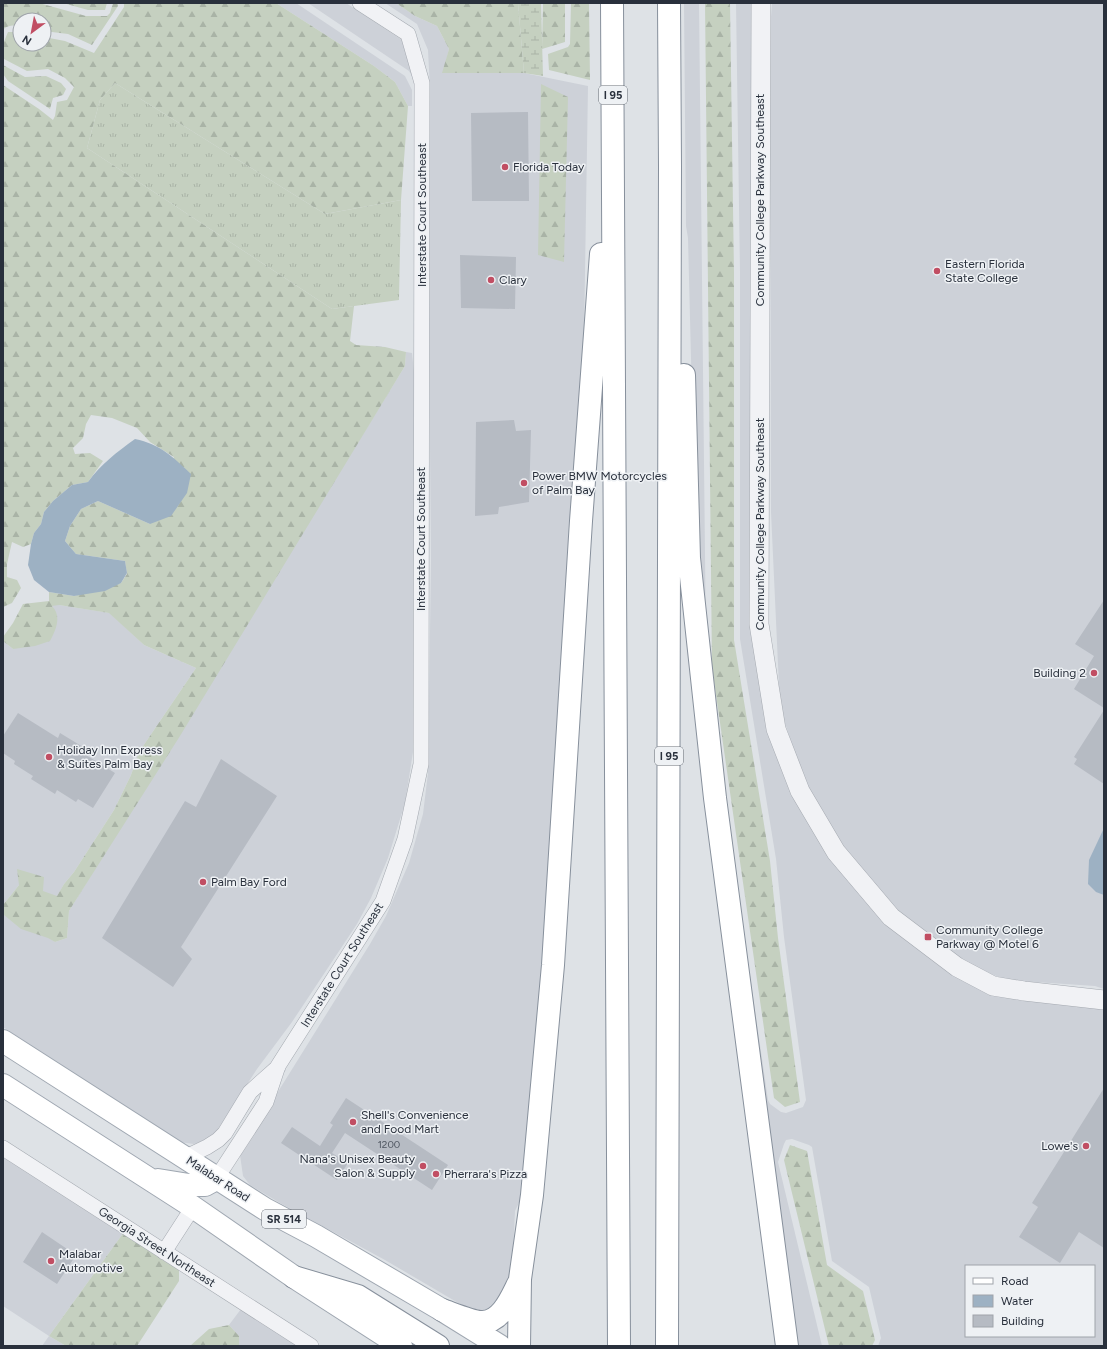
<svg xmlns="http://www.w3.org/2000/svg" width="1107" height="1349" viewBox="0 0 1107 1349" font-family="Figtree,sans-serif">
	<defs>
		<pattern id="grass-tufts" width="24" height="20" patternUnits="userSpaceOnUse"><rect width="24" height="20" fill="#c5d0c0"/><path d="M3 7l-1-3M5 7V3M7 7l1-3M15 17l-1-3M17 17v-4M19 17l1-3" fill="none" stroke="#a9b3a6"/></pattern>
		<pattern id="forest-firs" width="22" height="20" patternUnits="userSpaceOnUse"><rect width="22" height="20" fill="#c5d0c0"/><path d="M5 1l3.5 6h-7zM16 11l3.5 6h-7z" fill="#a9b3a6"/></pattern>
		<pattern id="wetland-marsh" width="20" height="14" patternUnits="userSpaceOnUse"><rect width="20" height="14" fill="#c5d0c0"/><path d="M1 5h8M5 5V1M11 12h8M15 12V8" fill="none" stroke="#a9b3a6"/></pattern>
	</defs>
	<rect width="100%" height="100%" fill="#dee2e6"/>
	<path fill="#cdd1d8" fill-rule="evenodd" d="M 276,3 L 296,3 L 405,76 L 412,90 L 412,106 L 408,106 L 395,82 L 374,66 Z
		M 308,3 L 346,3 L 402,40 L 413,78 L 409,71 Z
		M 385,3 L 396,3 L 415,16 L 437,26 L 449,49 L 443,73 L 524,73 L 588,86 L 584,336 L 558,782 L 525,1190 L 515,1211 L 512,1274 L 492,1310 L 472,1311 L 385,1260 L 280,1203 L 250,1185 L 243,1176 L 240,1155 L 248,1140 L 370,944 L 386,916 L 409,863 L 423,814 L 428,773 L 431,561 L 429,332 L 430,89 L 428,50 L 417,24 Z
		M 684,3 L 699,3 L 706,646 L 696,557 L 688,238 L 686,226 Z
		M 736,3 L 754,3 L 752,625 L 794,795 L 952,974 L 1104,1007 L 1104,1346 L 878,1346 L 881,1338 L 869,1287 L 832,1261 L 812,1147 L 809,1145 L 792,1139 L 786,1140 L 784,1144 L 778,1162 L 822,1346 L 794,1346 L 715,734 L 768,1100 L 770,1104 L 781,1112 L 786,1113 L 803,1107 L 806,1100 L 784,937 L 776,859 L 740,639 L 740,272 ZM 966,1266 L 1094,1266 L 1094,1336 L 966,1336 Z
		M 772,3 L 1104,3 L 1104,989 L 1095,986 L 1006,980 L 965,963 L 897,911 L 846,852 L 809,795 L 780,708 L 771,512 L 770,31 Z
		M 406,352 L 412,353 L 414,372 L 415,679 L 413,752 L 405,803 L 388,858 L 371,898 L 357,924 L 292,1022 L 257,1069 L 216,1132 L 205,1140 L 194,1144 L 179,1142 L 3,1027 L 3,641 L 13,649 L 52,605 L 59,605 L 110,613 L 144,645 L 196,668 L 139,752 L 131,775 L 114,810 L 74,872 L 64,884 L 57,897 L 19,885 L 3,905 L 55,942 L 67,938 L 69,911 L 405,366 Z
		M 3,1155 L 124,1232 L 49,1336 L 66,1346 L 42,1346 L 49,1336 L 3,1306 Z
		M 241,1309 L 298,1346 L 239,1346 L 239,1336 L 229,1325 Z"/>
	<path fill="url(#grass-tufts)" d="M 115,83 L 325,214 L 401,200 L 399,300 L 332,309 L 87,148 L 100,100 Z"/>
	<path fill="url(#forest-firs)" d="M 3,3 L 39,3 L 86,16 L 107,16 L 110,13 L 113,3 L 118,3 L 118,6 L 92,45 L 68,34 L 44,31 L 44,20 L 20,20 L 20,26 C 14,25 7,25 3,30 Z
		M 63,3 L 107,3 L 105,10 L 88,10 Z
		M 124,3 L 276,3 L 374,66 L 395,82 L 408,106 L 401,200 L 325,214 L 115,83 L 100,100 L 87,148 L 332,309 L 354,306 L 350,341 L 356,345 L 385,347 L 406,352 L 405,366 L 180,736 L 69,911 L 67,938 L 55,942 L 48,938 L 21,929 L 4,915 L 3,905 L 19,885 L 17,869 L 44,877 L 43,891 L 57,896 L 64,884 L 74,872 L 114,810 L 131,775 L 139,752 L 196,668 L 144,645 L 109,613 L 59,605 L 52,606 C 62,616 56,630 50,641 L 35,646 L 13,649 L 3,641 L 3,637 L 13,623 L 23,604 L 49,601 L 49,592 L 74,596 L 121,583 L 127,574 L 125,561 L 76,554 L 65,541 L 70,526 L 81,509 L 98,501 L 150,524 L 174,457 L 150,442 L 137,428 L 112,418 L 91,415 L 86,424 L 83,438 L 73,448 L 75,454 L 90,453 L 103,461 L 88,482 L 72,485 L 53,501 L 44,512 L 41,524 L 34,533 L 31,544 L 23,547 L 12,542 L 7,564 L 7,577 L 17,580 L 21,588 L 12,603 L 3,607 L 3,85 L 39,109 L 53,120 L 55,116 L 57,102 L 67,100 L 74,87 L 65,78 L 48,69 L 27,71 L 4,59 L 3,44 L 8,32 L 20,32 L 20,44 L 44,44 L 44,37 L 65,41 L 94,53 L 124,7 Z
		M 396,3 L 518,3 L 524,73 L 442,73 L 449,49 L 437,26 L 415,16 Z
		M 543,3 L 565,3 L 565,42 L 542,49 Z
		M 571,3 L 589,3 L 590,80 L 549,70 L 548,54 L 568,47 L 570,44 Z
		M 705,3 L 730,3 L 734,273 L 734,640 L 770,861 L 778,938 L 800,1102 L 785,1107 L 774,1098 L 712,667 Z
		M 3,65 L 25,77 L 46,76 L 61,83 L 66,89 L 63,95 L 53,98 L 50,109 L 8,81 L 3,74 Z
		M 541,84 L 568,97 L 564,262 L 538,255 Z
		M 790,1145 L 807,1151 L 827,1265 L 863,1291 L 875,1340 L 872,1346 L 829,1346 L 784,1160 Z
		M 124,1232 L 179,1268 L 179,1281 L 137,1346 L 66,1346 L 49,1336 Z
		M 229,1325 L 239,1336 L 239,1346 L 190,1346 L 209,1329 Z"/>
	<path fill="url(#wetland-marsh)" d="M 518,3 L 541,3 L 543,76 L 524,73 Z"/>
	<path fill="#9db1c3" d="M 135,439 C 160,444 173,457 191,474 L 187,493 L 171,516 L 150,524 L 98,501 L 81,509 L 70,526 L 65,541 L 76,554 L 125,561 L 127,573 L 121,583 L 105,591 L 74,596 L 49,592 L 34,580 L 28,565 L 31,544 L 34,533 L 41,524 L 44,512 L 53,501 L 72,485 L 88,482 C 101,464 117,452 135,439 Z
		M 1104,828 L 1104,895 L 1096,892 L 1088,884 L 1089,860 Z"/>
	<path fill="#b6bbc3" d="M 528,112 L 529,201 L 472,201 L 471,113 Z
		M 460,255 L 516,257 L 515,309 L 461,308 Z
		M 514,420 L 516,431 L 531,430 L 529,502 L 499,507 L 498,514 L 475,516 L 476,422 Z
		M 1104,600 L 1104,708 L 1074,689 L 1094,656 L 1075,644 Z
		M 1104,710 L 1104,784 L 1074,764 L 1077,759 L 1074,757 Z
		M 18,713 L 58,738 L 60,733 L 83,747 L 81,752 L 115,773 L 93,808 L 78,799 L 76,802 L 57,790 L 55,794 L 31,779 L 33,776 L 14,764 L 15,761 L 3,753 L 3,736 Z
		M 221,759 L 277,796 L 181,947 L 192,959 L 173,987 L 102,938 L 185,801 L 196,807 Z
		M 1104,1088 L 1104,1248 L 1079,1232 L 1060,1263 L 1019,1237 L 1038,1207 L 1032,1203 Z
		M 346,1098 L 448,1165 L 432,1190 L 345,1133 L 332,1153 L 348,1163 L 337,1180 L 281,1143 L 292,1127 L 320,1146 L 333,1125 L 330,1123 Z
		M 42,1232 L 76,1255 L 57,1284 L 23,1262 Z"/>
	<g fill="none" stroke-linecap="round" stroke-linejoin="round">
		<defs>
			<path id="minor" d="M 3,1148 L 311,1346
				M 184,1158 L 207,1147 L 218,1140 L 225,1133 L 250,1092 L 278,1067
				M 216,1179 L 266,1102 L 278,1066 L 383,901 L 405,839 L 421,764 L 422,83 L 408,34 L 360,3
				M 164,1252 L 193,1207"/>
			<path id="tertiary" d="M 761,3 L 759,624 L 776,729 L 800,791 L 836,852 L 891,917 L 957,967 L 993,986 L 1024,991 L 1104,1000"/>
			<path id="primary" d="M 3,1041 L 265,1209 L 316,1236 L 442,1310 L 500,1346
				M 3,1085 L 193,1207 L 294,1277 L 401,1346
				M 158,1180 L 189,1185 L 205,1185 L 216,1179"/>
			<path id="motorway" d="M 612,3 L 619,1346
				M 684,375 L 689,558 L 715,798 L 787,1346
				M 294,1277 L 358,1296 L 438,1346
				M 442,1310 C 451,1313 473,1322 481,1322 C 501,1323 511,1298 518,1284
				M 519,1346 L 520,1279 L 532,1195 L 553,965 L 581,521 L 601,254
				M 667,1346 L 670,167 L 669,3"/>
		</defs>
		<use href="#minor" stroke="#a4a9b0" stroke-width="16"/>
		<use href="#tertiary" stroke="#a4a9b0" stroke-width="20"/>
		<use href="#primary" stroke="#9fa7b1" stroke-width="24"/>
		<use href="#motorway" stroke="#87909c" stroke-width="24"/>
		<use href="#minor" stroke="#f1f2f5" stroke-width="15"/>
		<use href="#tertiary" stroke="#f1f2f5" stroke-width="19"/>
		<use href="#primary" stroke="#fff" stroke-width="22"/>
		<use href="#motorway" stroke="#fff" stroke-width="22"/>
	</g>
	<g fill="#c14e63" stroke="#eef1f4" stroke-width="1.5">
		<circle cx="505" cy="167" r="4"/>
		<circle cx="937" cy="271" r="4"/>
		<circle cx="491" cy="280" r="4"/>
		<circle cx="524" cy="483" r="4"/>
		<circle cx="1094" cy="673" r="4"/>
		<circle cx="49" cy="757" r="4"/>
		<circle cx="203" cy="882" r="4"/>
		<rect x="924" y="933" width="8" height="8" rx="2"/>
		<circle cx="353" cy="1122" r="4"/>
		<circle cx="1086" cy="1146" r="4"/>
		<circle cx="423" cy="1166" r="4"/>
		<circle cx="436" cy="1174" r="4"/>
		<circle cx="51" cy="1261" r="4"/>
	</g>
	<g text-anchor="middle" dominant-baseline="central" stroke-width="3" stroke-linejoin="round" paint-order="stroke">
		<g font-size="10" fill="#4c535e">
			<text x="389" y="1144">1200</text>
		</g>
		<g fill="#eef1f4" stroke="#646a73" stroke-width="1">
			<rect x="599" y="86" width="28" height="18" rx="3"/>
			<rect x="655" y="747" width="28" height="18" rx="3"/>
			<rect x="262" y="1210" width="44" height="18" rx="3"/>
		</g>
		<g font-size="11" font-weight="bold" fill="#29303c">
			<text x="613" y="95">I 95</text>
			<text x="669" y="756">I 95</text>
			<text x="284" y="1219">SR 514</text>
		</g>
		<g font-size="12" fill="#29303c" stroke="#eef1f4" text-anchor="start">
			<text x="513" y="167">Florida Today</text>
			<text x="945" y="264">Eastern Florida<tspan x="945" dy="14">State College</tspan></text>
			<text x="499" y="280">Clary</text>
			<text x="532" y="476">Power BMW Motorcycles<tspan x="532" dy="14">of Palm Bay</tspan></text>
			<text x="1086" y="673" text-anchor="end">Building 2</text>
			<text x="57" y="750">Holiday Inn Express<tspan x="57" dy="14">&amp; Suites Palm Bay</tspan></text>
			<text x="211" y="882">Palm Bay Ford</text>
			<text x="936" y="930">Community College<tspan x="936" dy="14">Parkway @ Motel 6</tspan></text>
			<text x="361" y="1115">Shell's Convenience<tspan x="361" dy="14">and Food Mart</tspan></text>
			<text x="1078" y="1146" text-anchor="end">Lowe's</text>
			<text x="415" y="1159" text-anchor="end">Nana's Unisex Beauty<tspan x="415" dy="14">Salon &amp; Supply</tspan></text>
			<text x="444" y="1174">Pherrara's Pizza</text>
			<text x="59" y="1254">Malabar<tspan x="59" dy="14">Automotive</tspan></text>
		</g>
		<g font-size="12" fill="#29303c" stroke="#eef1f4">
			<text transform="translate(760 200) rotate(-90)">Community College Parkway Southeast</text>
			<text transform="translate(422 215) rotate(-90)">Interstate Court Southeast</text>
			<text transform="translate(760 524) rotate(-90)">Community College Parkway Southeast</text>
			<text transform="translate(421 539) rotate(-90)">Interstate Court Southeast</text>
			<text transform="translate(342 965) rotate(-58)">Interstate Court Southeast</text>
			<text transform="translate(218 1179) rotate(33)">Malabar Road</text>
			<text transform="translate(157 1247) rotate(33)">Georgia Street Northeast</text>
		</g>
	</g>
	<rect width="1107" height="1349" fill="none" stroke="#29303c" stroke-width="8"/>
	<rect x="965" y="1265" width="130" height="72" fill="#eef1f4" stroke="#9fa4aa"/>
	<rect x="973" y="1278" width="20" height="6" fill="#ffffff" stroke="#9fa4aa"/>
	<text x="1001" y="1285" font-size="12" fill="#29303c">Road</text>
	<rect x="973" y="1295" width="20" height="12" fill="#9db1c3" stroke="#9fa4aa"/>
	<text x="1001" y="1305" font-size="12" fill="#29303c">Water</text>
	<rect x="973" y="1315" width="20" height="12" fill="#b6bbc3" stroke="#9fa4aa"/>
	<text x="1001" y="1325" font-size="12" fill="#29303c">Building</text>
	<g transform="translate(32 32) rotate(212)"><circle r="19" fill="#eef1f4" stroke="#9fa4aa"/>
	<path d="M0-3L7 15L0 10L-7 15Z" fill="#c14e63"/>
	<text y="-6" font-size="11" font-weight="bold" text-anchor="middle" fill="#29303c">N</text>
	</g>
</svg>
